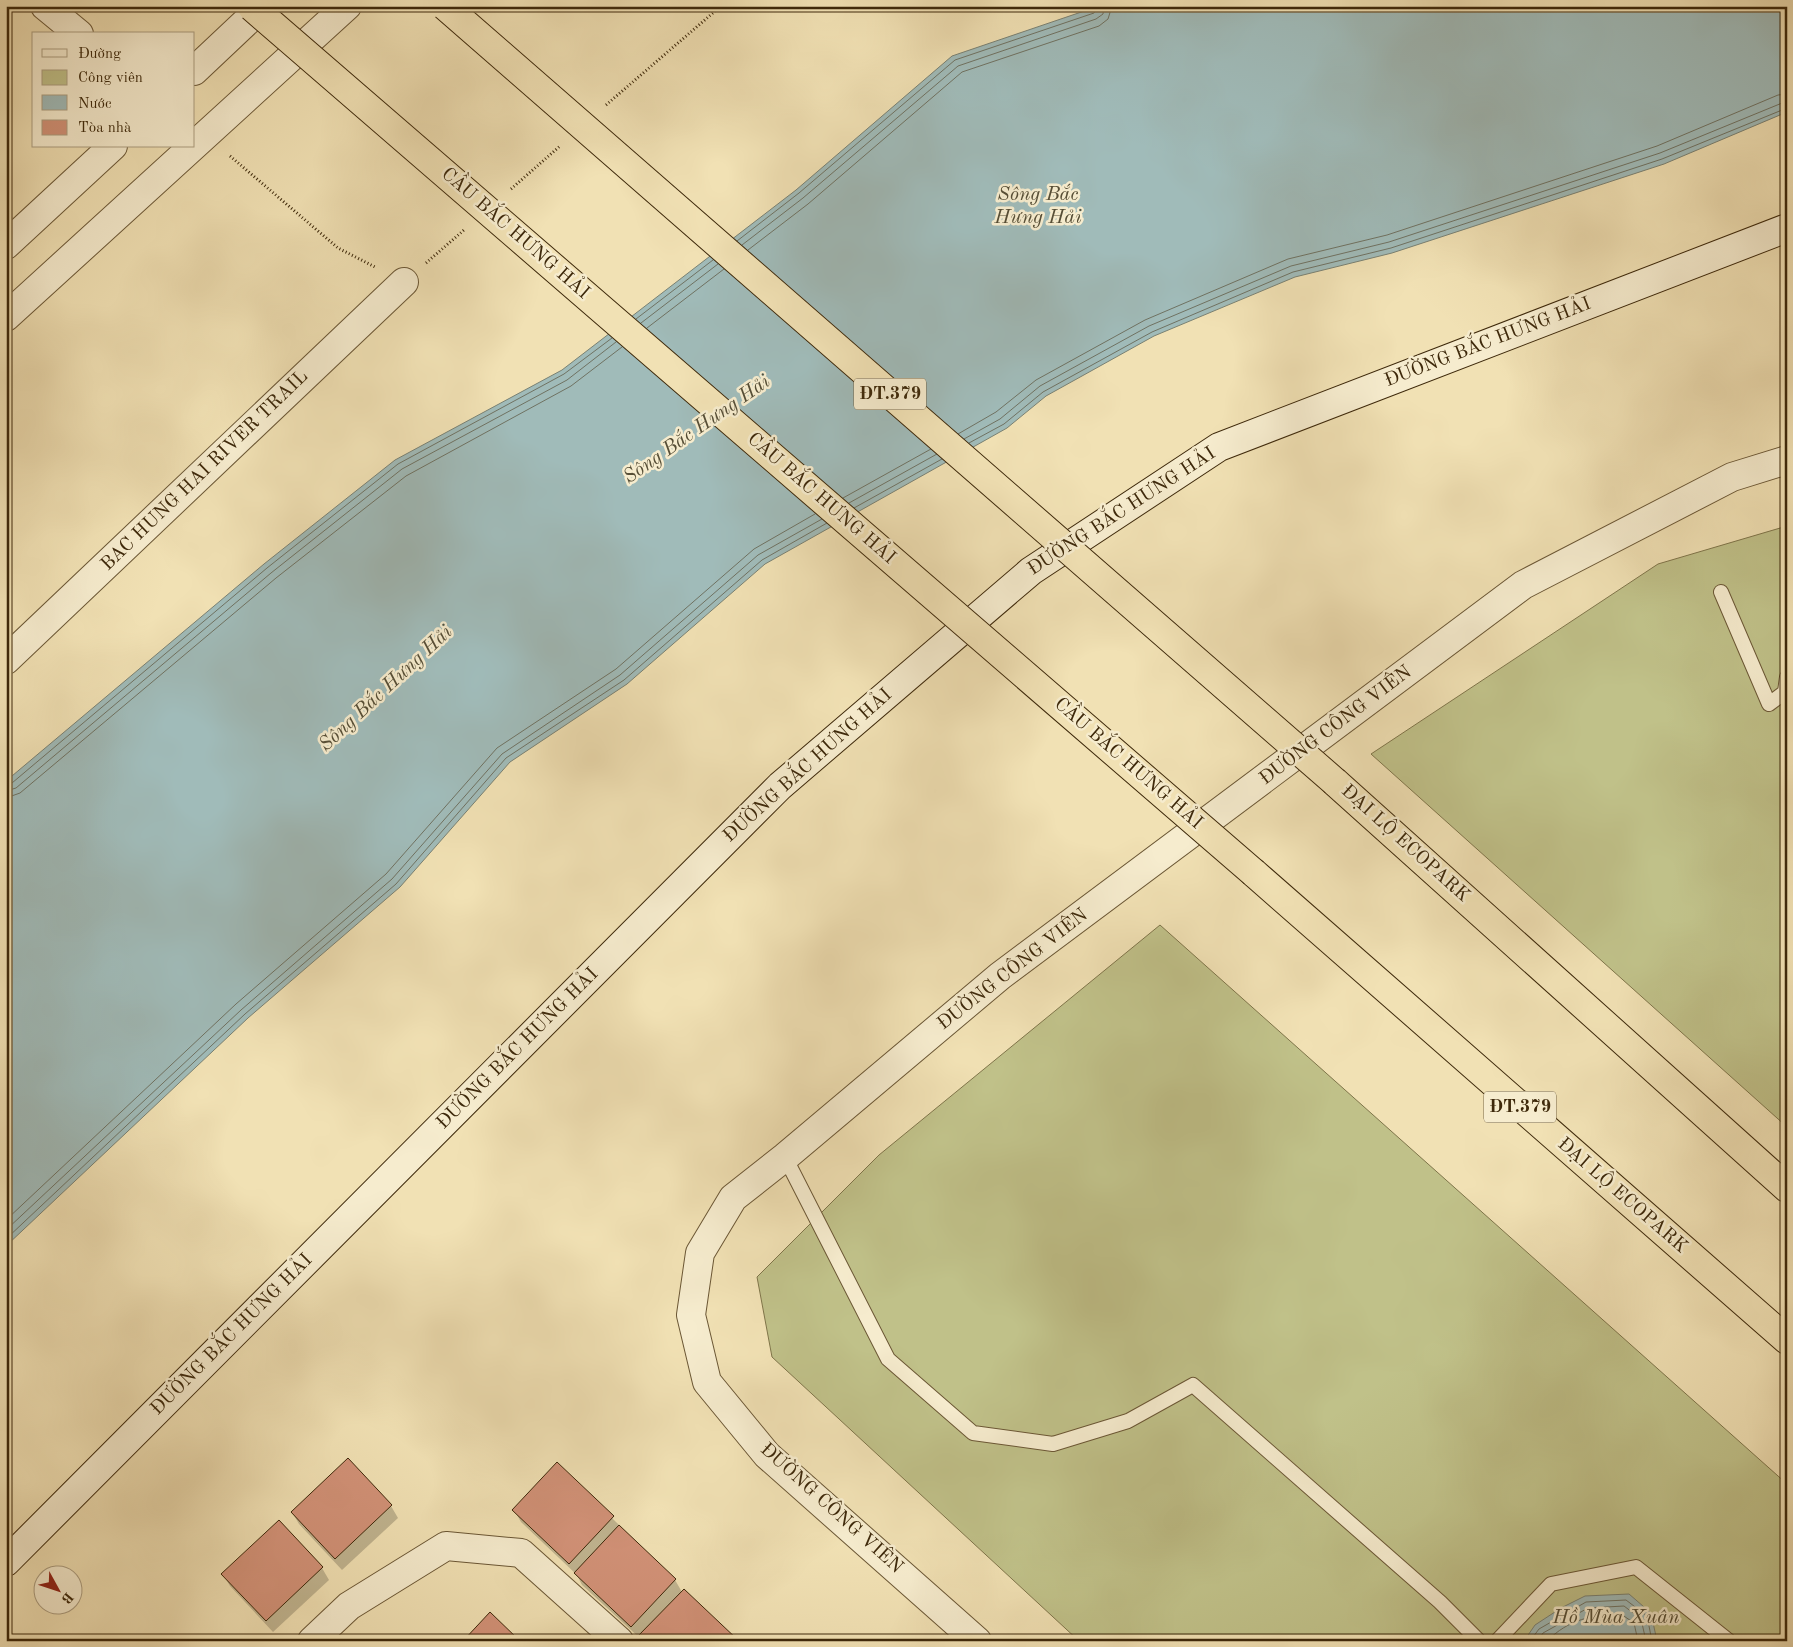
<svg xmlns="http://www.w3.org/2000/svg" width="1793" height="1647" viewBox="0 0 1793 1647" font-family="'Old Standard TT',serif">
	<rect width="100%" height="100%" fill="#f1e1b4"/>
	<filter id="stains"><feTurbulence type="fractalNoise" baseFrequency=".004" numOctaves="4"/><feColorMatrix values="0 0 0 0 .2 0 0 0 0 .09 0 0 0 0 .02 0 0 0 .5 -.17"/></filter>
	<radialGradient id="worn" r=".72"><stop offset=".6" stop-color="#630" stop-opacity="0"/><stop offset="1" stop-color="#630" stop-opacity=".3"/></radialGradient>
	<path fill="#c0c189" stroke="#7f754a" d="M 1787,526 L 1787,1127 L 1371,754 L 1658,564 Z
		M 1160,925 L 1787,1484 L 1787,1641 L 1079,1641 L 772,1357 L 757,1277 L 879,1155 Z"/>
	<path fill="#a0bbb9" stroke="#798173" d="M 1099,6 L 1787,6 L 1787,112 L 1664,164 L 1392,253 L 1295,277 L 1154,336 L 1046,396 L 1007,428 L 765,564 L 627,684 L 510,762 L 400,887 L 248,1018 L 6,1246 L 6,781 L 264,564 L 395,460 L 562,370 L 796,190 L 952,56 Z
		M 1629,1594 L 1651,1613 L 1657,1641 L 1524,1641 L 1535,1625 L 1561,1608 L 1585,1596 Z"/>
	<path fill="#0003" d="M 348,1460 L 391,1506 L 398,1518 L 342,1570 L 299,1524 L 292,1512 Z
		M 557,1464 L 675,1580 L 682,1592 L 737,1641 L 643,1641 L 582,1585 L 577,1575 L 521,1522 L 514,1510 Z
		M 279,1521 L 322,1568 L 329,1580 L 273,1632 L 230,1586 L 223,1574 Z
		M 404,1635 L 409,1641 L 398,1641 Z"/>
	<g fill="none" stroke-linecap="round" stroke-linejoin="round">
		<path stroke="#6f7262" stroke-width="1" d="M 737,241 L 799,193 L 955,60 L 1094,13 L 1098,6
			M 742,245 L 803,198 L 958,66 L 1096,19 L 1103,14 L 1104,6
			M 748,250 L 808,204 L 962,72 L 1099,26 L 1108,19 L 1112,6
			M 636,319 L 713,260
			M 641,323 L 718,264
			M 647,328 L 724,269
			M 958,434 L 996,412 L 1036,380 L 1145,320 L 1288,259 L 1387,235 L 1657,146 L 1778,95 L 1787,94
			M 964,439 L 1000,419 L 1040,386 L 1149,326 L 1291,266 L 1389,242 L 1660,153 L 1787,101
			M 969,443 L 1004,424 L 1043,392 L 1152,332 L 1293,272 L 1391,248 L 1662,159 L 1787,108
			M 843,498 L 931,449
			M 849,503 L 937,454
			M 854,508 L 942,459
			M 6,784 L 12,783 L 267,568 L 398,464 L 564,374 L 612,338
			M 6,791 L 16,788 L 271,573 L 402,469 L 567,380 L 616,342
			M 6,798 L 20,793 L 276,578 L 406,476 L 571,386 L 622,347
			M 6,1220 L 236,1004 L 386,874 L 497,748 L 616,669 L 754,549 L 815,514
			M 6,1230 L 241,1010 L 392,879 L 502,754 L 620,675 L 758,555 L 822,519
			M 6,1239 L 245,1014 L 396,884 L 506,758 L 624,680 L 762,560 L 827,523
			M 1530,1641 L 1539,1629 L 1586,1602 L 1626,1600 L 1647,1616 L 1652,1641
			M 1538,1641 L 1543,1633 L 1588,1608 L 1624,1606 L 1641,1619 L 1646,1641
			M 1547,1641 C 1569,1619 1592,1615 1621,1614 L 1634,1623 L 1638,1641"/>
	</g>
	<path fill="#d29278" stroke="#3e290b" d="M 348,1458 L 392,1505 L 335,1559 L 291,1512 Z
		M 557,1462 L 614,1516 L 569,1564 L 512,1510 Z
		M 279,1520 L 323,1567 L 266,1621 L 221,1574 Z
		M 619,1525 L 676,1579 L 631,1627 L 574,1573 Z
		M 684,1589 L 739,1641 L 644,1641 L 638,1636 Z
		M 490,1612 L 520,1641 L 463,1641 Z"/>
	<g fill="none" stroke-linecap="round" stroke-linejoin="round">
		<defs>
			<path id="lane" d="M 1721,592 L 1769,704 L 1785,692 L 1787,677
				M 785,1157 L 888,1359 L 973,1433 L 1053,1444 L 1128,1421 L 1193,1385 L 1440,1602 L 1479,1641
				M 1497,1641 L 1551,1584 L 1636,1567 L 1729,1641"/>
			<path id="street" d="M 45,6 L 79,34
				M 194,71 L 263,6
				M 6,245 L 113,146
				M 6,317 L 347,6
				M 6,660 L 404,282
				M 312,1641 L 349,1606 L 446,1546 L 521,1553 L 619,1641
				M 977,1641 L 767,1455 L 707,1382 L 691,1315 L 700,1253 L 733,1198 L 785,1157 L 1000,976 L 1523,585 L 1732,477 L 1787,460"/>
			<path id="secondary" d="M 6,1562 L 780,786 L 1031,571 L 1219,447 L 1787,228"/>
			<path id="highway" d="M 1335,782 L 1787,1188
				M 1254,873 L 1787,1340"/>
		</defs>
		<use href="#lane" stroke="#6b5735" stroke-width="16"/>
		<use href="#street" stroke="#6b5735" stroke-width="30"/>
		<use href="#secondary" stroke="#3e290b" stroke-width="30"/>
		<use href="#highway" stroke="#3e290b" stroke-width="30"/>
		<path stroke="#3e290b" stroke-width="3" stroke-dasharray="1 2.5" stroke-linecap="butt" d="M 606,105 L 721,6
			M 230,156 L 338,248 L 375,267
			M 511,189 L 560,146
			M 426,263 L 464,230"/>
		<use href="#lane" stroke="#f6ecce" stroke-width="14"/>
		<use href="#street" stroke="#f6ecce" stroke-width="28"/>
		<use href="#secondary" stroke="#f6ecce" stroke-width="28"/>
		<use href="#highway" stroke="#f1e1b4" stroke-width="28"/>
		<defs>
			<path id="highway-bridge" d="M 445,6 L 1335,782
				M 252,7 L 1254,873"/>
		</defs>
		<use href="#highway-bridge" stroke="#3e290b" stroke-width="30" stroke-linecap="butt"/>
		<use href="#highway-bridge" stroke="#f1e1b4" stroke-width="28"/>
	</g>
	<g text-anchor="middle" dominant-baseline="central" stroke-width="5" stroke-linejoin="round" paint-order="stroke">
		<g fill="#f6ecce" stroke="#756446" stroke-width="1">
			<rect x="854" y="378.5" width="72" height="31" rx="4"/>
			<rect x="1484" y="1091.5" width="72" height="31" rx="4"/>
		</g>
		<g font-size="18" font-weight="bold" fill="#3e290b">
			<text x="890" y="394">ĐT.379</text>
			<text x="1520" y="1107">ĐT.379</text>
		</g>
		<g font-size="19" fill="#3e290b" stroke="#f6ecce">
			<text transform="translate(515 234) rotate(41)">CẦU BẮC HƯNG HẢI</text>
			<text transform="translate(1488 343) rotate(-21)">ĐƯỜNG BẮC HƯNG HẢI</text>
			<text transform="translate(205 471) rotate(-44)">BAC HUNG HAI RIVER TRAIL</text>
			<text transform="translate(821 499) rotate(41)">CẦU BẮC HƯNG HẢI</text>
			<text transform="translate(1122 512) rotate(-33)">ĐƯỜNG BẮC HƯNG HẢI</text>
			<text transform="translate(1336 726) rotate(-37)">ĐƯỜNG CÔNG VIÊN</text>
			<text transform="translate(1128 764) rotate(41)">CẦU BẮC HƯNG HẢI</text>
			<text transform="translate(808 766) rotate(-42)">ĐƯỜNG BẮC HƯNG HẢI</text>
			<text transform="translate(1405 844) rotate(42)">ĐẠI LỘ ECOPARK</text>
			<text transform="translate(1013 970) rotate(-38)">ĐƯỜNG CÔNG VIÊN</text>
			<text transform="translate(518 1049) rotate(-45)">ĐƯỜNG BẮC HƯNG HẢI</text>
			<text transform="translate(1622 1196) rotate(41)">ĐẠI LỘ ECOPARK</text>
			<text transform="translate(232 1335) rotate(-45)">ĐƯỜNG BẮC HƯNG HẢI</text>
			<text transform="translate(831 1509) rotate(42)">ĐƯỜNG CÔNG VIÊN</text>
		</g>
		<g font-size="20" font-style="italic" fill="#564e36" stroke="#f6ecce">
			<text x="1038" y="195">Sông Bắc<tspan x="1038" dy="23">Hưng Hải</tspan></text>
			<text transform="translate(697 430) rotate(-35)">Sông Bắc Hưng Hải</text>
			<text transform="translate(386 689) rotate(-43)">Sông Bắc Hưng Hải</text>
			<text x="1616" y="1618">Hồ Mùa Xuân</text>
		</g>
	</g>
	<rect width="1793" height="1647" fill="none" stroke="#f1e1b4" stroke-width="25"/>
	<rect x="8" y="8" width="1778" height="1632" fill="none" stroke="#3e290b" stroke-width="2.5"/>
	<rect x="12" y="12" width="1768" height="1622" fill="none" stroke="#3e290b"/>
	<rect x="32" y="32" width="162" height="115" fill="#f6ecce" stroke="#ac9e80"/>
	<rect x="42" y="49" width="25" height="8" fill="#f6ecce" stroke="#ac9e80"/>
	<text x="78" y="58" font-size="15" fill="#3e290b">Đường</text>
	<rect x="42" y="70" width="25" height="15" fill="#c0c189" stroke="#ac9e80"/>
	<text x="78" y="82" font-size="15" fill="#3e290b">Công viên</text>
	<rect x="42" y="95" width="25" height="15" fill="#a0bbb9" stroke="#ac9e80"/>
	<text x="78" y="108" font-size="15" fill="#3e290b">Nước</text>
	<rect x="42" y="120" width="25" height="15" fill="#d29278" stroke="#ac9e80"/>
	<text x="78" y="132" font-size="15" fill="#3e290b">Tòa nhà</text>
	<g transform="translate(58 1590) rotate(130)"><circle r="24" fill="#f6ecce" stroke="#ac9e80"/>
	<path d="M0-4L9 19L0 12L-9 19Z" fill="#8f2418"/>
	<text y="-8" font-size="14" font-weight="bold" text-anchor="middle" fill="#3e290b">B</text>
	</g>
	<rect width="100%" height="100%" filter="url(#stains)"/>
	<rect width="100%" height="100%" fill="url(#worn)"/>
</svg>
